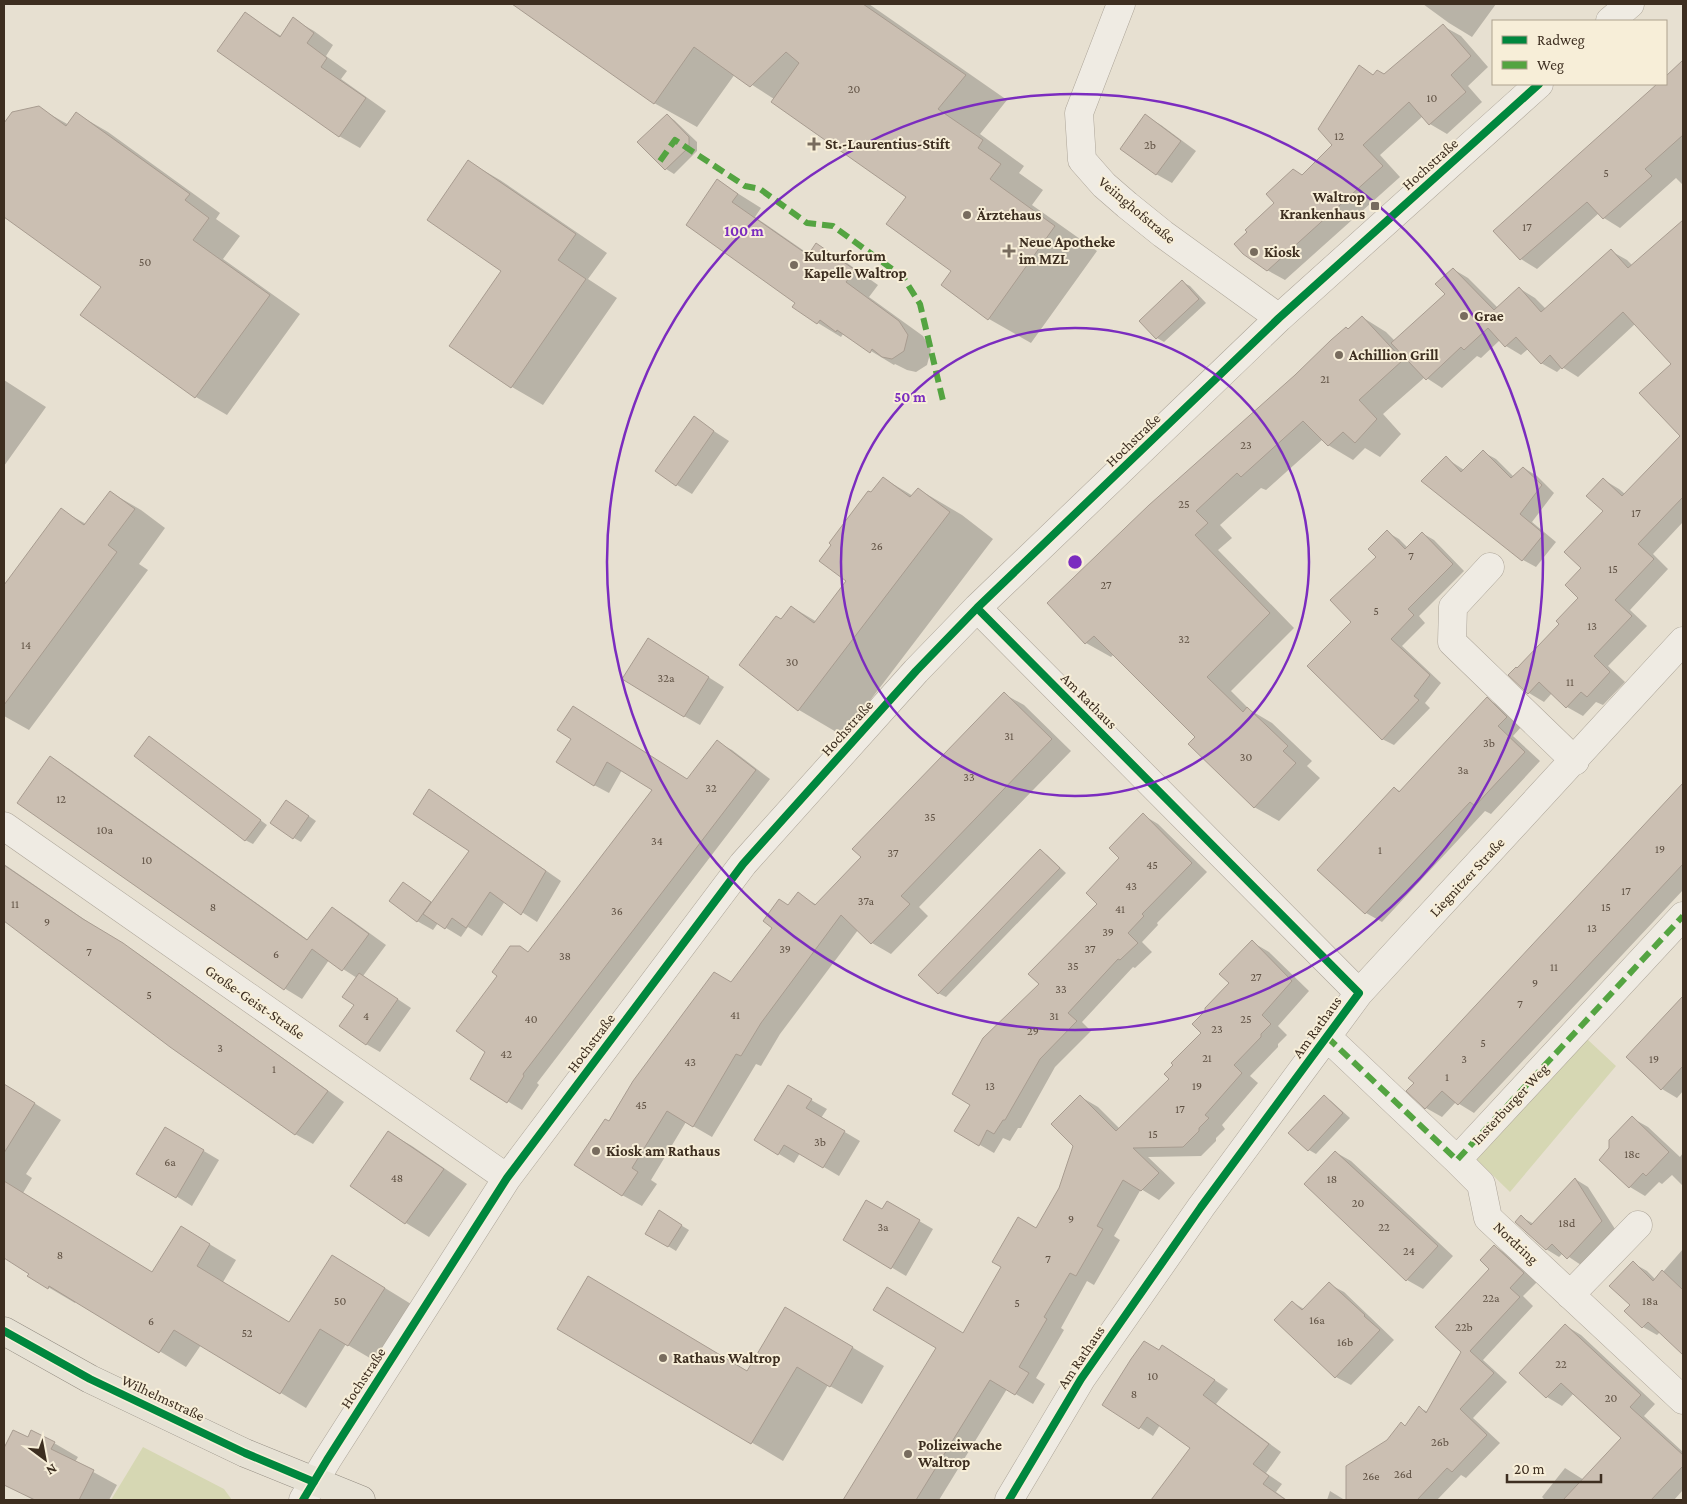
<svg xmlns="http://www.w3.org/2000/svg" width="1687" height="1504" viewBox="0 0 1687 1504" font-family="'Crimson Pro',serif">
	<rect width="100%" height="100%" fill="#e7e0d1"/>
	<path fill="#d6d7b3" d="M 1587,1039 L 1616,1066 L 1510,1192 L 1475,1158 Z
		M 143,1447 L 224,1489 L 232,1500 L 111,1500 Z"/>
	<path fill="#0003" d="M 514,4 L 869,4 L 1007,100 L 980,134 L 1024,166 L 1019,173 L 1043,190 L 1032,205 L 1097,251 L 1031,343 L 989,319 L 953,270 L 907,197 L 774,99 L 735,74 L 697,127 L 654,103 Z
		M 1423,4 L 1496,4 L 1472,37 L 1449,23 Z
		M 246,14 L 281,36 L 293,19 L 314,31 L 333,45 L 326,56 L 347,71 L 341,79 L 386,111 L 360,148 L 339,136 Z
		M 1443,26 L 1461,36 L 1488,67 L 1468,86 L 1482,102 L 1447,134 L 1430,124 L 1423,116 L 1380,155 L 1400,177 L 1285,280 L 1267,270 L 1303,176 L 1334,145 L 1360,67 L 1373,75 L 1384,76 Z
		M 1683,62 L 1683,185 L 1676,178 L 1620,228 L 1604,218 L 1599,213 L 1537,269 L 1521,259 L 1495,231 L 1659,84 L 1666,84 L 1666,77 Z
		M 39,108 L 69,125 L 77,114 L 108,132 L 220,213 L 216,219 L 240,236 L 223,259 L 300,314 L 227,415 L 196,397 L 102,286 L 4,215 L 14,199 L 4,192 L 4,125 L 12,113 Z
		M 667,115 L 674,120 L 697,142 L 697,151 L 674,174 L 666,169 L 639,142 Z
		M 1145,116 L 1161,125 L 1196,151 L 1172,183 L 1156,174 Z
		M 469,162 L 500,180 L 607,253 L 588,279 L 617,298 L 543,405 L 512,387 L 451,346 L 503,270 Z
		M 718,181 L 761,208 L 755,217 L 810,255 L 817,245 L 840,258 L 878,285 L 869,297 L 923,336 L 931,350 L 927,365 L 916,372 L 907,370 L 895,364 L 894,365 L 843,334 L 841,337 L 818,323 L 794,307 L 797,302 Z
		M 1683,221 L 1683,522 L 1653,554 L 1668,569 L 1630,610 L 1647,626 L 1608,666 L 1625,682 L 1603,705 L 1596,702 L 1583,716 L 1567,707 L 1552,693 L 1544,702 L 1529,693 L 1518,670 L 1561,624 L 1580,598 L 1583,568 L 1604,511 L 1604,480 L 1619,489 L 1625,494 L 1681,436 L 1673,364 L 1635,324 L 1578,377 L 1562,367 L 1557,372 L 1541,363 L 1528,349 L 1521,355 L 1506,346 L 1500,340 L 1481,358 L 1477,356 L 1442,388 L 1425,377 L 1383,414 L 1401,434 L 1380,457 L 1365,448 L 1353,460 L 1328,445 L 1323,439 L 1266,490 L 1261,488 L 1220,525 L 1232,538 L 1218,550 L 1294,628 L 1231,691 L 1250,710 L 1272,723 L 1312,761 L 1307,766 L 1320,778 L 1279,821 L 1254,807 L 1196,737 L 1114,654 L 1111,657 L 1086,643 L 1049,604 L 1362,317 L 1386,332 L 1395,341 L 1446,294 L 1453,269 L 1468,278 L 1498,308 L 1519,288 L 1535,298 L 1546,309 L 1611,251 L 1627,260 L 1633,266 Z
		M 1182,282 L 1190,286 L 1206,303 L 1164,342 L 1157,338 Z
		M 4,380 L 46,407 L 4,466 Z
		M 694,418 L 729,441 L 692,494 L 677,485 Z
		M 1483,452 L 1496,459 L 1514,477 L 1524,468 L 1537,476 L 1554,493 L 1532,522 L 1556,542 L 1536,567 L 1523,560 L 1446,458 L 1464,470 Z
		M 883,478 L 913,496 L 918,489 L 962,515 L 993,539 L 843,736 L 799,710 L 782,620 L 792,607 L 817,622 L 847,581 Z
		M 110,492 L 141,510 L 165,528 L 139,564 L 148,570 L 29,730 L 4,716 L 4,588 L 61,510 L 86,524 Z
		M 1387,532 L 1399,539 L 1408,548 L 1422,533 L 1434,540 L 1464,571 L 1419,616 L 1425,623 L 1402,646 L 1441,683 L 1425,703 L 1430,708 L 1394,745 L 1382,739 L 1353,622 Z
		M 664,649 L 724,687 L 700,725 L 684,716 Z
		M 1004,694 L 1024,705 L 1071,751 L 919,907 L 928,916 L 891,954 L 872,943 L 858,930 L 780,1034 L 761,1066 L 756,1064 L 712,1137 L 686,1122 L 651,1180 L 657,1184 L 642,1206 L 622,1195 L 609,1123 L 732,984 L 798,894 L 817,905 L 863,857 Z
		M 1487,699 L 1503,708 L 1522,726 L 1513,736 L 1540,761 L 1491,814 L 1485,811 L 1382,922 L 1366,913 L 1395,788 L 1401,792 Z
		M 149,737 L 267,825 L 253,844 L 245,840 Z
		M 573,738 L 688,780 L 717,742 L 732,750 L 770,779 L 537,1083 L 539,1085 L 522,1110 L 507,1101 L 487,1051 L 529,953 L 653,789 L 622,770 L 609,793 L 594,785 Z
		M 50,758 L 68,768 L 308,940 L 332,908 L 350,919 L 386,945 L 363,976 L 411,1008 L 380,1052 L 366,1044 L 355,1005 L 357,978 L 329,960 L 302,999 L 284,988 Z
		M 1683,786 L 1683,890 L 1474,1113 L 1456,1102 L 1442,1117 L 1426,1108 L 1416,1083 L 1410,1078 Z
		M 430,791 L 445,800 L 561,881 L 537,922 L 505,901 L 482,936 L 468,927 L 461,937 L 438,923 L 433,930 L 417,921 L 403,884 L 433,903 L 471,851 Z
		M 287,801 L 316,821 L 301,842 L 294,838 Z
		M 1143,815 L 1158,824 L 1207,872 L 1157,923 L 1158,925 L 1142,942 L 1152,952 L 1135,968 L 1133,967 L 1082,1022 L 1091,1031 L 1055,1067 L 1021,1128 L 1018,1128 L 1010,1141 L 1003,1138 L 994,1153 L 956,1131 L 1041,984 L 1099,904 Z
		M 1040,851 L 1047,855 L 1066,873 L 946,997 L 938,993 Z
		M 4,864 L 101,931 L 140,955 L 344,1102 L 313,1144 L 295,1134 L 4,919 Z
		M 1252,942 L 1269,952 L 1309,991 L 1278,1026 L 1287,1035 L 1278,1044 L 1278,1047 L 1250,1076 L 1258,1083 L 1222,1125 L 1225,1129 L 1216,1138 L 1216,1141 L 1201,1156 L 1148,1157 L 1175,1183 L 1159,1200 L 1141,1189 L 1114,1236 L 1120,1240 L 1094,1285 L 1087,1281 L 1061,1328 L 1064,1330 L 1036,1378 L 1045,1384 L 1033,1404 L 1007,1389 L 939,1500 L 844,1500 L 938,1347 L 964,1335 L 1036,1229 L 1060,1189 L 1075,1146 L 1081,1097 L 1098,1107 L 1120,1129 L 1171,1079 L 1203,1033 Z
		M 1683,998 L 1683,1091 L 1677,1098 L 1662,1089 L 1628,1057 Z
		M 4,1084 L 61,1120 L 26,1174 L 32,1178 L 23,1193 L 153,1273 L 181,1227 L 236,1260 L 223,1282 L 290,1323 L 333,1256 L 411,1304 L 375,1361 L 346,1344 L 306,1408 L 201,1345 L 186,1367 L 76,1301 L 75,1303 L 48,1287 L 31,1274 L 4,1257 Z
		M 788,1087 L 827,1109 L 821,1118 L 860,1141 L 839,1176 L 800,1153 L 794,1163 L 779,1154 Z
		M 1324,1097 L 1331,1101 L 1350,1118 L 1316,1154 L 1309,1150 Z
		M 1632,1118 L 1648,1127 L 1680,1157 L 1683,1153 L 1683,1186 L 1672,1175 L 1662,1184 L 1659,1182 L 1645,1196 L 1630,1187 Z
		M 165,1128 L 219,1160 L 192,1206 L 176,1196 Z
		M 388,1132 L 412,1146 L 467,1184 L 429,1237 L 406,1223 L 351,1186 Z
		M 1335,1152 L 1351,1161 L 1453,1256 L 1423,1289 L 1407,1280 Z
		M 1575,1179 L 1588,1187 L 1615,1229 L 1581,1265 L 1563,1253 L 1559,1257 L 1546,1249 L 1521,1217 L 1534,1224 Z
		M 888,1203 L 933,1229 L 906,1276 L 844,1239 L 883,1210 Z
		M 659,1212 L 689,1230 L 676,1251 L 647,1233 Z
		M 1494,1246 L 1507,1254 L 1537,1282 L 1523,1296 L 1533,1306 L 1483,1360 L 1507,1382 L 1473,1418 L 1500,1443 L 1466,1478 L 1461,1475 L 1437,1500 L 1347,1500 L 1347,1466 L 1388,1441 L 1401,1423 L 1406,1426 L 1420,1408 L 1428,1412 L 1463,1351 L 1491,1269 Z
		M 1683,1249 L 1683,1354 L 1660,1332 L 1657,1335 L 1643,1327 L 1632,1305 L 1633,1263 L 1647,1271 L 1656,1280 Z
		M 1329,1284 L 1344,1292 L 1394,1340 L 1351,1385 L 1336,1377 L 1292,1302 L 1304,1309 Z
		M 816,1326 L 884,1366 L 862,1404 L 828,1385 L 783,1461 L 558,1328 L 748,1372 Z
		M 1566,1326 L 1581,1335 L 1655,1404 L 1644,1416 L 1683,1452 L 1683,1490 L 1674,1500 L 1545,1500 L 1542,1497 L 1565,1468 L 1584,1480 L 1623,1438 L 1574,1393 L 1562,1406 L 1547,1397 L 1521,1373 Z
		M 1160,1351 L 1176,1354 L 1228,1389 L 1216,1404 L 1281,1452 L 1266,1473 L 1282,1484 L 1276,1492 L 1287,1500 L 1178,1500 L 1161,1489 L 1191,1448 L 1160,1425 L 1153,1436 L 1104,1404 Z
		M 13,1431 L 29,1439 L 54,1443 L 78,1457 L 75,1462 L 117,1485 L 109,1500 L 34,1500 L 4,1484 L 4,1451 Z
		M 1330,1491 L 1343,1499 L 1345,1500 L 1327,1500 Z"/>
	<path fill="#cbbfb2" stroke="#a89c90" d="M 512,4 L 863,4 L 966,75 L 938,109 L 983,140 L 978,148 L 1001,164 L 990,179 L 1055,226 L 988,320 L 941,285 L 951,271 L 886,224 L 906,197 L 771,102 L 799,63 L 786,52 L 750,87 L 694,47 L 654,104 Z
		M 245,12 L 280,37 L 293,17 L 314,33 L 307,43 L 327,58 L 321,67 L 366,98 L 339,137 L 217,51 Z
		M 1443,24 L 1471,56 L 1451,75 L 1466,92 L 1429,125 L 1409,102 L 1363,145 L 1383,166 L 1267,271 L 1243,254 L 1234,244 L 1247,232 L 1245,230 L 1274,203 L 1266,194 L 1293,169 L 1302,175 L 1332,145 L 1318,129 L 1359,65 L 1373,75 L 1377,70 L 1384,74 Z
		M 1683,60 L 1683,135 L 1645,169 L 1652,176 L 1603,219 L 1587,202 L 1520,260 L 1493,231 L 1657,84 L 1666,84 L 1666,76 Z
		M 39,106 L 66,126 L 76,112 L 190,194 L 185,200 L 209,218 L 193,240 L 270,295 L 195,398 L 80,315 L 101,287 L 4,217 L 4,123 L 12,112 Z
		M 667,114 L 689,137 L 689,147 L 665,170 L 637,142 Z
		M 1145,114 L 1181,141 L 1156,175 L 1120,149 Z
		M 468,160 L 576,234 L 558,260 L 586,279 L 511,388 L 449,346 L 501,271 L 427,220 Z
		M 717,179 L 738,194 L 732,202 L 808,255 L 816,243 L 855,270 L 846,282 L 899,321 L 908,335 L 904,351 L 892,359 L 882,357 L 872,349 L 870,353 L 837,330 L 836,332 L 820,320 L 817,324 L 792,307 L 795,303 L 686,225 Z
		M 1683,220 L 1683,497 L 1638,544 L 1654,559 L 1615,600 L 1632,616 L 1594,656 L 1610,672 L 1587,697 L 1581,692 L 1566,708 L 1539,682 L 1528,694 L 1508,675 L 1516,667 L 1517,668 L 1559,624 L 1556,621 L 1578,598 L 1565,585 L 1581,568 L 1564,552 L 1603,511 L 1586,496 L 1603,478 L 1622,496 L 1680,436 L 1639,393 L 1671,364 L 1623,312 L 1562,369 L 1550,355 L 1541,364 L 1516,337 L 1505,347 L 1488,328 L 1464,350 L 1461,347 L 1426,380 L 1391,343 L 1445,294 L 1435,284 L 1453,268 L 1494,310 L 1519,287 L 1541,312 L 1611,249 L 1628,268 Z
		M 1182,280 L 1199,299 L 1156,339 L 1139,321 Z
		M 1362,316 L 1403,360 L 1359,400 L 1377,419 L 1355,443 L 1343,432 L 1328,446 L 1303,421 L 1241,477 L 1237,473 L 1196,511 L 1208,523 L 1195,535 L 1270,613 L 1207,677 L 1243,712 L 1247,707 L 1288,746 L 1283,751 L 1296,763 L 1254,808 L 1188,744 L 1195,737 L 1094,636 L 1085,644 L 1047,603 L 1149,505 L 1295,375 L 1331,340 L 1346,327 L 1348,329 Z
		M 694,416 L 714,431 L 676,486 L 655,471 Z
		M 1483,450 L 1511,478 L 1523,467 L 1542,485 L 1520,514 L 1544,534 L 1522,561 L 1421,481 L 1446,456 L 1461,472 Z
		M 883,477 L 910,497 L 918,488 L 950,512 L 798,711 L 739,665 L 776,616 L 781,619 L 791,606 L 814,623 L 846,581 L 819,561 L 831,545 L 829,543 L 868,491 L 871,492 Z
		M 110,491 L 135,509 L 108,545 L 117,552 L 4,705 L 4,585 L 61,508 L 84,525 Z
		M 1387,530 L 1405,549 L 1422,532 L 1453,564 L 1408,609 L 1414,615 L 1391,639 L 1430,675 L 1414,696 L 1419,700 L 1382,740 L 1307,666 L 1351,622 L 1330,600 L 1376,557 L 1368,549 Z
		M 648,638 L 709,677 L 684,717 L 622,679 Z
		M 1004,692 L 1052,739 L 901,896 L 910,904 L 871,944 L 841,915 L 761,1023 L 741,1056 L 736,1054 L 693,1127 L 667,1111 L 632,1168 L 638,1172 L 622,1196 L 574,1165 L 605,1119 L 609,1121 L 633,1081 L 714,972 L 731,982 L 772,928 L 763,921 L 779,899 L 788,905 L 798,892 L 815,905 L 861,857 L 852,849 Z
		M 1487,697 L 1507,717 L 1498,726 L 1525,752 L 1475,806 L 1470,802 L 1365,914 L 1317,870 L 1394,787 L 1399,792 Z
		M 573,706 L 687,779 L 717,740 L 756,770 L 523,1074 L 524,1076 L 507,1103 L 470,1079 L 485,1052 L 456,1031 L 497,976 L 492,972 L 510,946 L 520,946 L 528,952 L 652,790 L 607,762 L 594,786 L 556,762 L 571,739 L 557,730 Z
		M 149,736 L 261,820 L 245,841 L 134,756 Z
		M 50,756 L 307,940 L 332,907 L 369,934 L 342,971 L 312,949 L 284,990 L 17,803 Z
		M 1683,783 L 1683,864 L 1458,1105 L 1442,1091 L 1425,1109 L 1406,1091 L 1414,1083 L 1408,1078 Z
		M 429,789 L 546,871 L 521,915 L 490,892 L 466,928 L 452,918 L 445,929 L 423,914 L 469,851 L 413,814 Z
		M 286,800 L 309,816 L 293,839 L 270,823 Z
		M 1143,813 L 1192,863 L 1142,914 L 1144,916 L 1128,933 L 1138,943 L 1120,960 L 1118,959 L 1068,1013 L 1077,1021 L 1040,1059 L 1005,1120 L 1003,1120 L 994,1134 L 987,1130 L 979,1146 L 954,1131 L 970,1105 L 952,1094 L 983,1038 L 1039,984 L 1028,974 L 1097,904 L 1086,893 L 1119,858 L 1109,848 Z
		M 1040,849 L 1060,868 L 938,994 L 918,975 Z
		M 4,865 L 83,919 L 123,943 L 328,1091 L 295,1135 L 170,1047 L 4,921 Z
		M 403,882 L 431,902 L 417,922 L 389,901 Z
		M 1252,940 L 1292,981 L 1262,1015 L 1271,1024 L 1261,1034 L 1261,1037 L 1234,1065 L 1242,1073 L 1205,1115 L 1209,1118 L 1199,1128 L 1199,1131 L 1183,1147 L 1133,1148 L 1159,1173 L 1141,1191 L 1123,1180 L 1097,1226 L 1103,1229 L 1076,1276 L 1070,1273 L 1044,1317 L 1047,1319 L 1019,1367 L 1029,1373 L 1015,1395 L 990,1380 L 916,1500 L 843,1500 L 936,1348 L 873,1310 L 887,1287 L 963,1333 L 1001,1267 L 992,1262 L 1018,1217 L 1036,1228 L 1059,1188 L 1073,1146 L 1051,1124 L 1080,1095 L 1116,1131 L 1169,1079 L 1164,1074 L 1173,1065 L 1171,1063 L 1201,1033 L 1192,1024 L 1205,1011 L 1205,1008 L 1229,983 L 1219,974 Z
		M 359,973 L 398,999 L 366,1045 L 339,1026 L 354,1005 L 342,997 Z
		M 1683,996 L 1683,1066 L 1661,1090 L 1626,1057 Z
		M 4,1084 L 35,1103 L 4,1153 Z
		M 788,1085 L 812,1099 L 806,1108 L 845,1131 L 823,1168 L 784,1145 L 778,1155 L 754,1140 Z
		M 1324,1095 L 1343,1113 L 1308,1151 L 1288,1133 Z
		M 1632,1116 L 1669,1152 L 1646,1176 L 1643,1173 L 1629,1188 L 1599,1160 L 1609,1148 L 1609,1140 Z
		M 165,1127 L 204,1150 L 176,1198 L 136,1174 Z
		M 388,1131 L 444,1169 L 405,1224 L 350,1186 Z
		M 1335,1151 L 1438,1246 L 1406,1281 L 1304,1184 Z
		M 1575,1178 L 1602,1221 L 1567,1259 L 1552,1244 L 1546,1250 L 1515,1222 L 1521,1215 L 1531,1225 Z
		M 4,1181 L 152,1272 L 181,1226 L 210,1244 L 197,1266 L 289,1322 L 332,1255 L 385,1288 L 348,1346 L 320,1329 L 280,1394 L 174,1330 L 159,1353 L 49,1286 L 48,1289 L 27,1276 L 29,1274 L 4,1258 Z
		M 866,1200 L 882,1209 L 887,1201 L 920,1220 L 891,1269 L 843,1240 Z
		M 659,1210 L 682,1225 L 668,1247 L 645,1234 Z
		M 1494,1245 L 1524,1273 L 1510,1288 L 1520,1297 L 1470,1351 L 1494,1373 L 1460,1409 L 1487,1435 L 1452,1472 L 1447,1468 L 1417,1500 L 1346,1500 L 1346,1466 L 1387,1440 L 1401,1422 L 1405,1426 L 1419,1406 L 1426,1413 L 1461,1352 L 1435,1327 L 1489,1269 L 1480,1260 Z
		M 1633,1261 L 1653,1281 L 1662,1270 L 1683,1290 L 1683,1355 L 1648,1322 L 1642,1328 L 1624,1311 L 1630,1305 L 1609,1286 Z
		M 588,1276 L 747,1371 L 785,1307 L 853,1347 L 830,1387 L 797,1367 L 751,1444 L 557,1329 Z
		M 1329,1282 L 1365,1315 L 1364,1316 L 1380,1330 L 1335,1378 L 1274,1320 L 1292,1301 L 1302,1310 Z
		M 1565,1324 L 1641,1395 L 1630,1407 L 1683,1455 L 1683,1466 L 1651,1500 L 1563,1500 L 1621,1438 L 1561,1383 L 1546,1398 L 1519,1373 Z
		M 1144,1341 L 1159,1350 L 1162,1345 L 1215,1380 L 1203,1395 L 1269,1444 L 1253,1464 L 1269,1476 L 1263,1484 L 1286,1500 L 1151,1500 L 1190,1448 L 1147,1417 L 1139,1429 L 1102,1405 L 1131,1359 Z
		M 13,1430 L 28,1437 L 31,1430 L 55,1442 L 51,1449 L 94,1470 L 79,1500 L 35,1500 L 4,1485 L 4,1448 Z"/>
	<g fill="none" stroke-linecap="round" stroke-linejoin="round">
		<defs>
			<path id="street" d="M 1121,4 L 1079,113 L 1082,160 L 1104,185 L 1127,205 L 1163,234 L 1279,318
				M 1610,21 L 1630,4
				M 1490,567 L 1453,607 L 1452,642 L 1575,761
				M 977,608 L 1359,993 L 1201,1207 L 1081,1379 L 1009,1500
				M 4,826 L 507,1178
				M 1359,993 L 1683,641
				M 1327,1037 L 1457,1160 L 1683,916
				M 1457,1160 L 1481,1184 L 1488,1218 L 1683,1400
				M 1570,1295 L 1638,1225
				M 303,1500 L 327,1460 L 507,1178 L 743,864 L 916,671 L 977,608 L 1279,318 L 1539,84"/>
			<path id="primary" d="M 4,1331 L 90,1379 L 245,1453 L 361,1500"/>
		</defs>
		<use href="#street" stroke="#ada599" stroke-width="29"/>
		<use href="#primary" stroke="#928b80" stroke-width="29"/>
		<use href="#street" stroke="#efebe3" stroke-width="28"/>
		<use href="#primary" stroke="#e6e1d4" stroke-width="28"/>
		<path stroke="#54a441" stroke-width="6" stroke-dasharray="12 6" stroke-linecap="butt" d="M 660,161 L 675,140 L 745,186 L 760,189 L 807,223 L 833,226 L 903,277 L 920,304 L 944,405
			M 1327,1037 L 1457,1160 L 1683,916"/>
		<defs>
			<path id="cycleway" d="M 977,608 L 1359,993 L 1201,1207 L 1081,1379 L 1009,1500
				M 4,1331 L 90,1379 L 245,1453 L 314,1482
				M 303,1500 L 327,1460 L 507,1178 L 743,864 L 916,671 L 977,608 L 1279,318 L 1539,84"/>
		</defs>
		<use href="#cycleway" stroke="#f7eed8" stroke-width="11"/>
		<use href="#cycleway" stroke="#00873e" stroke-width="8"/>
	</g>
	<g fill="none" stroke="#7b2cbf" stroke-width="2.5">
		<circle cx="1075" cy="562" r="234"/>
		<circle cx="1075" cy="562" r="468"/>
	</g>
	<g fill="#786c5e" stroke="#f7eed8" stroke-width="2">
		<path d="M811.5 136.5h5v5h5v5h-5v5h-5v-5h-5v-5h5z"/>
		<rect x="1370" y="201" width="10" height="10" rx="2.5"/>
		<circle cx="967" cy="215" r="5"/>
		<path d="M1006.5 243.5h5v5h5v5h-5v5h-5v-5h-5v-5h5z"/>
		<circle cx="1254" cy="252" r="5"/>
		<circle cx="794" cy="265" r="5"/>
		<circle cx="1464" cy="316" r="5"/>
		<circle cx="1339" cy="355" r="5"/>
		<circle cx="596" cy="1151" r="5"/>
		<circle cx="663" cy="1358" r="5"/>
		<circle cx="908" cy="1454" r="5"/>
	</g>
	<g text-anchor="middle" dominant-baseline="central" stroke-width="4" stroke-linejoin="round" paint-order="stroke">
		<g font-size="12" fill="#605244">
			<text x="854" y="89">20</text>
			<text x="1432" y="98">10</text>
			<text x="1339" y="136">12</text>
			<text x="1150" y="145">2b</text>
			<text x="1606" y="173">5</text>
			<text x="1527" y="227">17</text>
			<text x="145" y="262">50</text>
			<text x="1325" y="379">21</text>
			<text x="1246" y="445">23</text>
			<text x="1184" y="504">25</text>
			<text x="1636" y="513">17</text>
			<text x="877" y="546">26</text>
			<text x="1411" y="556">7</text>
			<text x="1613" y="569">15</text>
			<text x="1106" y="585">27</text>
			<text x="1376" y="611">5</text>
			<text x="1592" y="626">13</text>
			<text x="1184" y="639">32</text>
			<text x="26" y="645">14</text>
			<text x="792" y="662">30</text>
			<text x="666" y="678">32a</text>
			<text x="1570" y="682">11</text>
			<text x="1009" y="736">31</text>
			<text x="1489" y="743">3b</text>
			<text x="1246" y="757">30</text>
			<text x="1463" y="770">3a</text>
			<text x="969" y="777">33</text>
			<text x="711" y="788">32</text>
			<text x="61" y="799">12</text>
			<text x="930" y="817">35</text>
			<text x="105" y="830">10a</text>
			<text x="657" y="841">34</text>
			<text x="1660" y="849">19</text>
			<text x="1380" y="850">1</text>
			<text x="893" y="853">37</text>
			<text x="147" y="860">10</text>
			<text x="1152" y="865">45</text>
			<text x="1131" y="886">43</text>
			<text x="1626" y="891">17</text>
			<text x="866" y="901">37a</text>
			<text x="15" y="904">11</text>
			<text x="213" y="907">8</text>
			<text x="1606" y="907">15</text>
			<text x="1120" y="909">41</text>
			<text x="617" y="911">36</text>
			<text x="47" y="922">9</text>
			<text x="1592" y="928">13</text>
			<text x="1108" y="932">39</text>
			<text x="785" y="949">39</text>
			<text x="1090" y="949">37</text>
			<text x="89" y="952">7</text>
			<text x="276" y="954">6</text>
			<text x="565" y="956">38</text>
			<text x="1073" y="966">35</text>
			<text x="1554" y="967">11</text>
			<text x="1256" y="977">27</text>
			<text x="1535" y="983">9</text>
			<text x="1061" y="989">33</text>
			<text x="149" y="995">5</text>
			<text x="1520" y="1004">7</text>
			<text x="735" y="1015">41</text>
			<text x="366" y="1016">4</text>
			<text x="1054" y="1016">31</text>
			<text x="531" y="1019">40</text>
			<text x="1246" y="1019">25</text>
			<text x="1217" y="1029">23</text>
			<text x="1033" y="1031">29</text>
			<text x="1483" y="1043">5</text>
			<text x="220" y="1048">3</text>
			<text x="506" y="1054">42</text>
			<text x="1207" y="1058">21</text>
			<text x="1464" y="1059">3</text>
			<text x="1654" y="1059">19</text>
			<text x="690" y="1062">43</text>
			<text x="274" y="1069">1</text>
			<text x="1447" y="1077">1</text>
			<text x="990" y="1086">13</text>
			<text x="1197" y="1086">19</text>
			<text x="641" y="1105">45</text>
			<text x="1180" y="1109">17</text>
			<text x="1153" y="1134">15</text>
			<text x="820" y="1142">3b</text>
			<text x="1632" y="1154">18c</text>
			<text x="170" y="1162">6a</text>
			<text x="397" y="1178">48</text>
			<text x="1332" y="1179">18</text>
			<text x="1358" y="1203">20</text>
			<text x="1071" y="1219">9</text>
			<text x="1567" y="1223">18d</text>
			<text x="883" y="1227">3a</text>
			<text x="1384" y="1227">22</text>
			<text x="1409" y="1251">24</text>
			<text x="60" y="1255">8</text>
			<text x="1048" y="1259">7</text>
			<text x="1491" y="1298">22a</text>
			<text x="340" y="1301">50</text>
			<text x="1650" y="1301">18a</text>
			<text x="1017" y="1303">5</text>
			<text x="1317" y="1320">16a</text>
			<text x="151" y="1321">6</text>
			<text x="1464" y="1327">22b</text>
			<text x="247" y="1333">52</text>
			<text x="1345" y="1342">16b</text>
			<text x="1561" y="1364">22</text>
			<text x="1153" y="1376">10</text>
			<text x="1134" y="1394">8</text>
			<text x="1611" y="1398">20</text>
			<text x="1440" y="1442">26b</text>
			<text x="1403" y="1474">26d</text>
			<text x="1371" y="1476">26e</text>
		</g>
		<g font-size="15" font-weight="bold" fill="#3d2e20" stroke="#f7eed8" text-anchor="start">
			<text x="825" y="144">St.-Laurentius-Stift</text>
			<text x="1365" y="197" text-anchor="end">Waltrop<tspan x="1365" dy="17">Krankenhaus</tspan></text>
			<text x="977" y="215">Ärztehaus</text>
			<text x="1019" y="242">Neue Apotheke<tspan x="1019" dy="17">im MZL</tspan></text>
			<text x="1264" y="252">Kiosk</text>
			<text x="804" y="256">Kulturforum<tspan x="804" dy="17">Kapelle Waltrop</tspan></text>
			<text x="1474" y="316">Grae</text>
			<text x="1349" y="355">Achillion Grill</text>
			<text x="606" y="1151">Kiosk am Rathaus</text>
			<text x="673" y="1358">Rathaus Waltrop</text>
			<text x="918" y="1445">Polizeiwache<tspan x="918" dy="17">Waltrop</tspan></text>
		</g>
		<g font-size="15" fill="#3d2e20" stroke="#f7eed8">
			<text transform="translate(1430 164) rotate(-42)">Hochstraße</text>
			<text transform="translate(1137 210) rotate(40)">Veiinghofstraße</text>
			<text transform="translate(1133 440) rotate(-44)">Hochstraße</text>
			<text transform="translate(1089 701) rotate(45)">Am Rathaus</text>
			<text transform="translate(847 728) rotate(-48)">Hochstraße</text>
			<text transform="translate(1467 877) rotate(-47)">Liegnitzer Straße</text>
			<text transform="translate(255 1002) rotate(35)">Große-Geist-Straße</text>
			<text transform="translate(1317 1027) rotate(-54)">Am Rathaus</text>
			<text transform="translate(591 1043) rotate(-53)">Hochstraße</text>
			<text transform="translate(1510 1104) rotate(-47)">Insterburger Weg</text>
			<text transform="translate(1516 1243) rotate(43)">Nordring</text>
			<text transform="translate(1081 1357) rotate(-56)">Am Rathaus</text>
			<text transform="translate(363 1378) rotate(-57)">Hochstraße</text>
			<text transform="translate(163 1398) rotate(25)">Wilhelmstraße</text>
		</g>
	</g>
	<circle cx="1075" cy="562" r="8" fill="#7b2cbf" stroke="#f7eed8" stroke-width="2.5"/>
	<g font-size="15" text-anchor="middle" font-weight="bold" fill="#7b2cbf" stroke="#f7eed8" stroke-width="4" stroke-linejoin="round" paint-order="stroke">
		<text x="744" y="236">100 m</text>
		<text x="910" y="402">50 m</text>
	</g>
	<rect width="1687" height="1504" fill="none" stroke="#3d2e20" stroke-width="10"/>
	<rect x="1492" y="20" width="175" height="65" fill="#f7eed8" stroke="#ada18e"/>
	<rect x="1502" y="36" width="25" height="8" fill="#00873e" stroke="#ada18e"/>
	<text x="1537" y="45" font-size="15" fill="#3d2e20">Radweg</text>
	<rect x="1502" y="61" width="25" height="8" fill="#54a441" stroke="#ada18e"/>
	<text x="1537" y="70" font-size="15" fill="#3d2e20">Weg</text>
	<g transform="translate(45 1459) rotate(148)" stroke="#f7eed8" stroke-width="4" paint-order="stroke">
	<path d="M0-4L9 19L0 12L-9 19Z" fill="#3d2e20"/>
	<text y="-8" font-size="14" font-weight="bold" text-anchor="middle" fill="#3d2e20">N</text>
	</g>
	<path d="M1507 1474v8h94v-8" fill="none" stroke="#3d2e20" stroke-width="2.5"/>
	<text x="1514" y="1474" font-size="15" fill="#3d2e20" stroke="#f7eed8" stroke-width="4" paint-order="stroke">20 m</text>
</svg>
